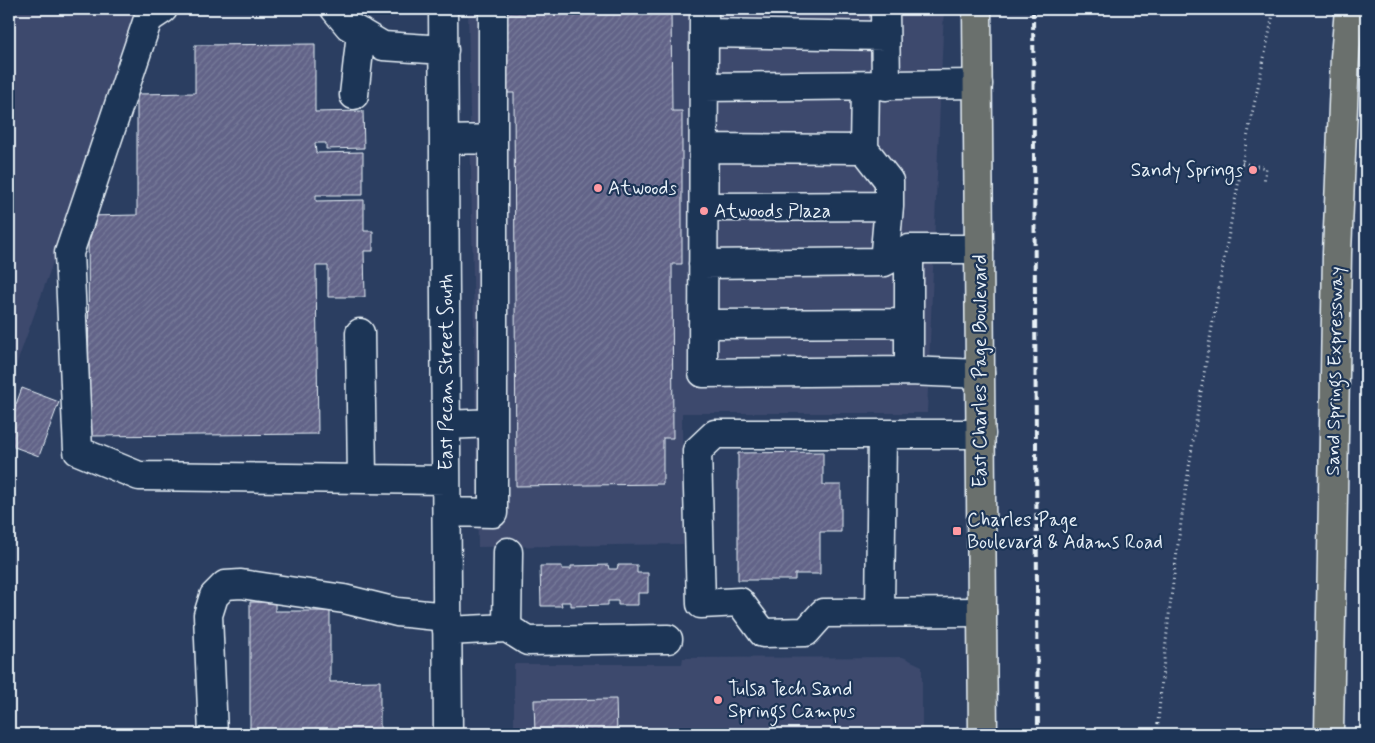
<svg xmlns="http://www.w3.org/2000/svg" width="1375" height="743" viewBox="0 0 1375 743" font-family="Mynerve,sans-serif">
	<defs>
		<pattern id="building-hatch" width="6" height="6" patternUnits="userSpaceOnUse" patternTransform="scale(1.25)"><rect width="6" height="6" fill="#626488"/><path d="M-1 1l2-2M0 6l6-6M5 7l2-2" fill="none" stroke="#787b9a"/></pattern>
	</defs>
	<rect width="100%" height="100%" fill="#2b3e61"/>
	<filter id="ink" filterUnits="userSpaceOnUse"><feTurbulence type="fractalNoise" baseFrequency=".02" numOctaves="2"/><feDisplacementMap in="SourceGraphic" scale="10" xChannelSelector="R" yChannelSelector="G"/><feConvolveMatrix kernelMatrix="1 2 1 2 8 2 1 2 1" color-interpolation-filters="sRGB"/></filter>
	<g filter="url(#ink)">
		<path fill="#3c496d" d="M 9,9 L 144,9 L 9,385 Z
			M 468,9 L 944,9 L 927,413 L 682,413 L 683,544 L 478,547 Z
			M 903,657 L 922,666 L 922,734 L 514,734 L 514,664 L 682,664 L 683,658 Z"/>
		<path fill="url(#building-hatch)" stroke="#e8f1f8" d="M 504,9 L 671,9 L 672,111 L 682,111 L 682,264 L 672,264 L 673,438 L 663,438 L 663,484 L 516,486 L 514,93 L 496,93 Z
			M 315,44 L 315,112 L 363,111 L 364,148 L 326,149 L 326,143 L 315,143 L 316,153 L 363,152 L 363,195 L 316,195 L 316,201 L 364,200 L 364,231 L 373,231 L 373,251 L 364,251 L 365,297 L 328,297 L 328,266 L 316,266 L 318,434 L 89,436 L 88,216 L 137,215 L 137,94 L 195,93 L 195,45 Z
			M 22,388 L 59,402 L 39,456 L 9,445 L 9,423 Z
			M 823,452 L 823,485 L 841,485 L 841,532 L 820,532 L 820,574 L 795,574 L 795,580 L 738,580 L 738,453 Z
			M 608,565 L 609,569 L 617,569 L 618,565 L 637,565 L 637,573 L 648,573 L 648,593 L 638,593 L 638,605 L 618,605 L 618,601 L 608,601 L 608,605 L 571,606 L 571,602 L 561,602 L 562,606 L 541,606 L 540,566 L 562,566 L 562,569 L 571,569 L 571,566 Z
			M 250,602 L 275,602 L 275,611 L 330,611 L 330,682 L 380,681 L 380,734 L 250,734 Z
			M 616,699 L 617,734 L 535,734 L 534,700 Z"/>
		<g fill="none" stroke-linecap="round" stroke-linejoin="round">
			<defs>
				<path id="minor" d="M 163,9 L 148,19 L 69,253 L 78,451 L 139,476 L 446,480
					M 335,9 L 349,26 L 383,46 L 444,50
					M 443,9 L 448,734
					M 704,9 L 703,373 L 909,371 L 980,374
					M 885,9 L 886,86
					M 704,33 L 885,36
					M 865,86 L 864,149 L 889,181 L 889,206 L 884,262
					M 704,87 L 978,84
					M 354,95 L 361,33
					M 444,140 L 493,139
					M 704,148 L 864,149
					M 704,207 L 889,206
					M 909,249 L 909,371
					M 703,264 L 884,262 L 909,249 L 979,249
					M 703,324 L 909,323
					M 360,333 L 362,479
					M 446,425 L 493,423
					M 981,434 L 715,434 L 697,451 L 701,604 L 740,602 L 763,633 L 806,632 L 823,613 L 982,612
					M 447,512 L 493,513 L 493,9
					M 880,612 L 882,434
					M 507,628 L 508,552
					M 447,631 L 507,628 L 528,641 L 668,639
					M 213,734 L 208,615 L 214,596 L 225,585 L 241,584 L 289,591 L 344,599 L 397,612 L 447,617"/>
				<path id="major" d="M 977,9 L 983,734"/>
				<path id="highway" d="M 1329,734 L 1337,253 L 1345,57 L 1349,9"/>
			</defs>
			<use href="#minor" stroke="#e8f1f8" stroke-width="31"/>
			<use href="#major" stroke="#e8f1f8" stroke-width="31"/>
			<use href="#highway" stroke="#e8f1f8" stroke-width="31"/>
			<path stroke="#e8f1f8" stroke-width="3" stroke-dasharray="1 4" stroke-linecap="butt" d="M 1242,163 L 1266,168 L 1264,183
				M 1157,734 C 1173,543 1206,352 1242,164 C 1252,112 1264,61 1274,9"/>
			<use href="#minor" stroke="#1d3557" stroke-width="28"/>
			<use href="#major" stroke="#6b706d" stroke-width="28"/>
			<use href="#highway" stroke="#6b706d" stroke-width="28"/>
			<path stroke="#e8f1f8" stroke-width="4" stroke-dasharray="8 4" stroke-linecap="butt" d="M 1033,9 L 1038,734"/>
		</g>
	</g>
	<g fill="#ff9aa2" stroke="#1d3557" stroke-width="2">
		<circle cx="1253" cy="170" r="5"/>
		<circle cx="598" cy="188" r="5"/>
		<circle cx="704" cy="211" r="5"/>
		<rect x="952" y="526" width="10" height="10" rx="2.5"/>
		<circle cx="718" cy="700" r="5"/>
	</g>
	<g text-anchor="middle" dominant-baseline="central" stroke-width="4.5" stroke-linejoin="round" paint-order="stroke">
		<g font-size="19" fill="#e8f1f8" stroke="#1d3557" text-anchor="start">
			<text x="1243" y="170" text-anchor="end">Sandy Springs</text>
			<text x="608" y="188">Atwoods</text>
			<text x="714" y="211">Atwoods Plaza</text>
			<text x="967" y="520">Charles Page<tspan x="967" dy="22">Boulevard &amp; Adams Road</tspan></text>
			<text x="728" y="689">Tulsa Tech Sand<tspan x="728" dy="22">Springs Campus</tspan></text>
		</g>
		<g font-size="19" fill="#e8f1f8" stroke="#1d3557">
			<text transform="translate(980 371) rotate(-90)">East Charles Page Boulevard</text>
			<text transform="translate(1335 371) rotate(-89)">Sand Springs Expressway</text>
			<text transform="translate(446 372) rotate(-90)">East Pecan Street South</text>
		</g>
	</g>
	<rect width="1375" height="743" fill="none" stroke="#1d3557" stroke-width="30"/>
	<rect x="15" y="15" width="1345" height="713" fill="none" stroke="#e8f1f8" stroke-width="2" filter="url(#ink)"/>
</svg>
